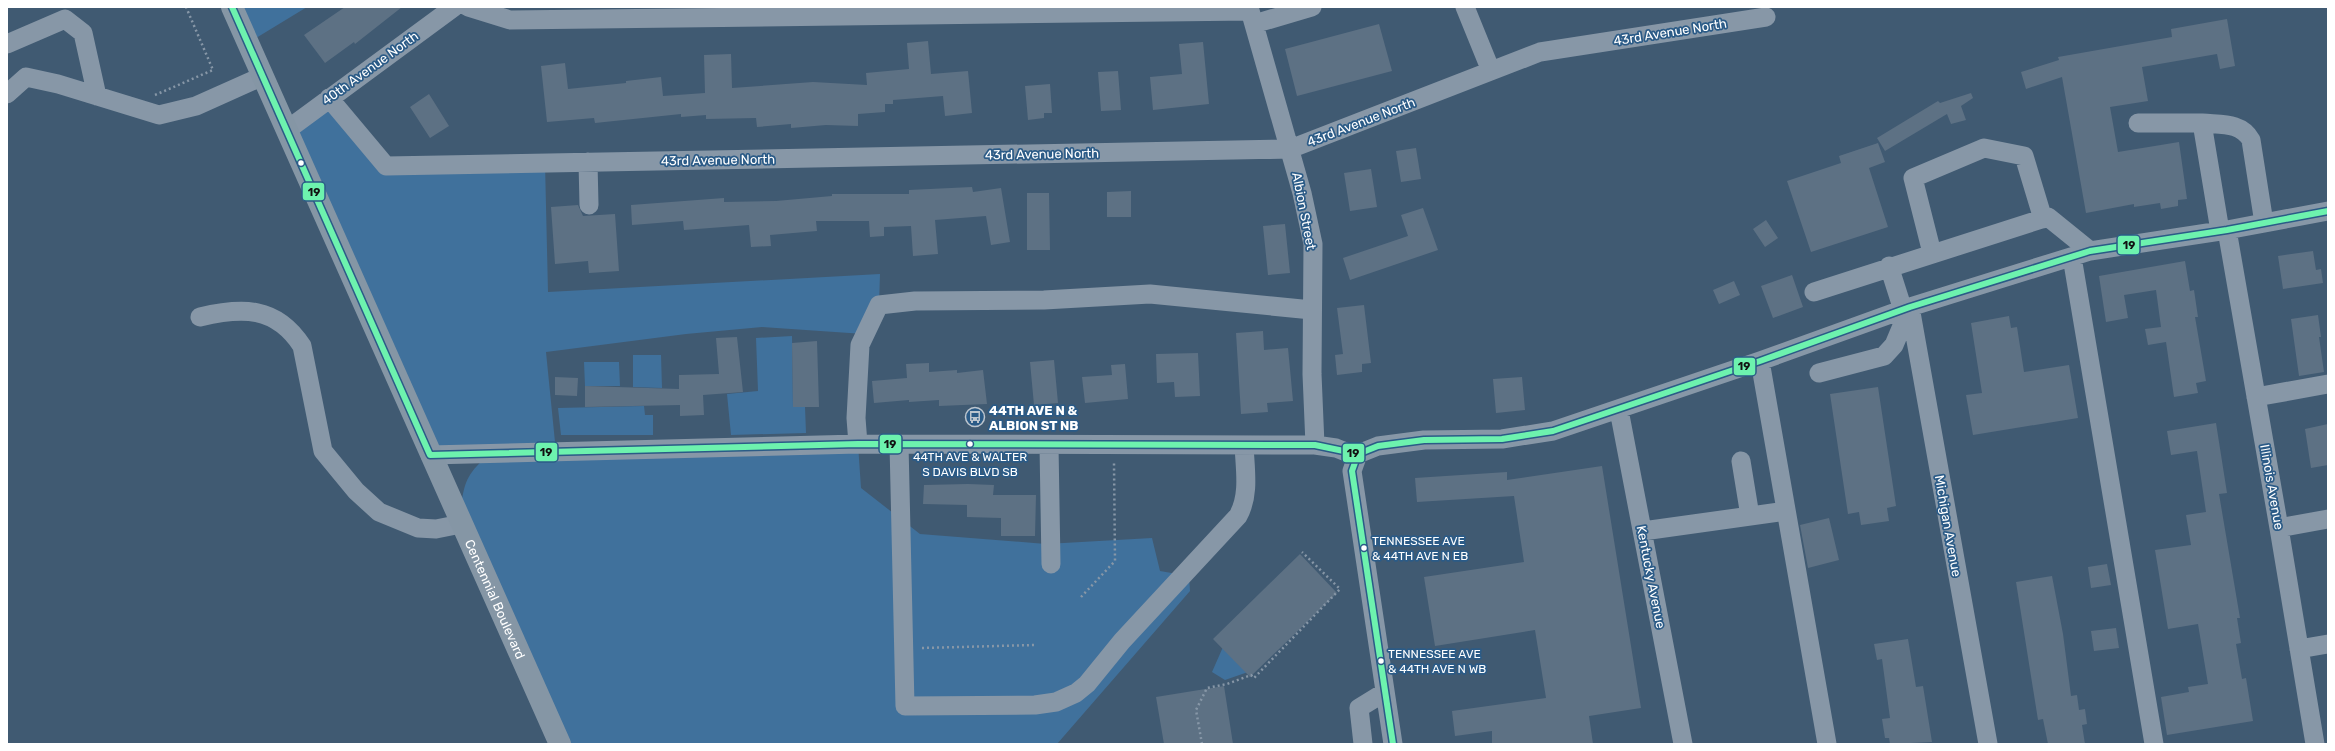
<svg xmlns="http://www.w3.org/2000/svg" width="2335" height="751" viewBox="0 0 2335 751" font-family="Rubik,sans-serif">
	<rect width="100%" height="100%" fill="#405a72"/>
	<path fill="#40719c" d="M 232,7 L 307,7 L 248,43 Z
		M 329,98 L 386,166 L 545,163 L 548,292 L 880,274 L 879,305 L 864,334 L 762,327 L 686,334 L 546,352 L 556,452 L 858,444 L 861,488 L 920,534 L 1046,544 L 1152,538 L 1160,571 L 1189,576 L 1190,591 L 1057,744 L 560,744 L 461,506 C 465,478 469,473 489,454 L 430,455 L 287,130 Z
		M 792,336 L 793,407 L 805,407 L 806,433 L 731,435 L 727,394 L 758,391 L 756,338 Z
		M 633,355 L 661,355 L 662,388 L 633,387 Z
		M 584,362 L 619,362 L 620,386 L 585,386 Z
		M 644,406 L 645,415 L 653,415 L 653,435 L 561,435 L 558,408 Z
		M 1223,647 L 1248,672 L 1225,680 L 1212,672 Z"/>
	<path fill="#5d7184" d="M 345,7 L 402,7 L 355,44 L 354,42 L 325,63 L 304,35 Z
		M 2227,19 L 2235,66 L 2220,69 L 2217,54 L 2142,67 L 2148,101 L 2110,107 L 2118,152 L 2179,142 L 2187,199 L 2178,200 L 2178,206 L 2161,209 L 2160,203 L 2134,207 L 2134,204 L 2086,213 L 2062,77 L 2026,89 L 2021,72 L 2059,60 L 2058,57 L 2172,37 L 2171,29 Z
		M 1379,24 L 1392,71 L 1297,96 L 1285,49 Z
		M 928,41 L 931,74 L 968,71 L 972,113 L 945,116 L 943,96 L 893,100 L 893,104 L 885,104 L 885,112 L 858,114 L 858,126 L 826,125 L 791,128 L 791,124 L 757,127 L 756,118 L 706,119 L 706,115 L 681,117 L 681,114 L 595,123 L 594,118 L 547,122 L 541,66 L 565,63 L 568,89 L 626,83 L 626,81 L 661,77 L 663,96 L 705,93 L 704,55 L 731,54 L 732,88 L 813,82 L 867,85 L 866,73 L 909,69 L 907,43 Z
		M 1203,42 L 1209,104 L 1153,110 L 1150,77 L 1182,74 L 1179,44 Z
		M 1118,71 L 1121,110 L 1101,111 L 1098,72 Z
		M 1050,84 L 1052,113 L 1044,113 L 1044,118 L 1028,120 L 1025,86 Z
		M 1971,93 L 1973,98 L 1961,106 L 1966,120 L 1951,124 L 1947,114 L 1885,151 L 1877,138 L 1938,101 L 1940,103 Z
		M 429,94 L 449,126 L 430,138 L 410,107 Z
		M 1878,143 L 1885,162 L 1869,168 L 1888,227 L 1811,252 L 1787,181 L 1841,163 L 1839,156 Z
		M 1416,148 L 1421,179 L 1401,182 L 1396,151 Z
		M 1371,169 L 1377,207 L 1350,211 L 1344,173 Z
		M 972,187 L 973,192 L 1001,188 L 1010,242 L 991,245 L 986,216 L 935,220 L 938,254 L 913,256 L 911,226 L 884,227 L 884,236 L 870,237 L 869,221 L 816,221 L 817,231 L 770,235 L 771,246 L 751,247 L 749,225 L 684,230 L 683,221 L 632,225 L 631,205 L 724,198 L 724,202 L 776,201 L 832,196 L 832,194 L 909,194 L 909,190 Z
		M 1131,191 L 1131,217 L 1107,217 L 1107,192 Z
		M 1027,193 L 1049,193 L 1050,250 L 1027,250 Z
		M 578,205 L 583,216 L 615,214 L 619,271 L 589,273 L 588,261 L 555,264 L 551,207 Z
		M 1423,208 L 1438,250 L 1350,280 L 1343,258 L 1408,236 L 1401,215 Z
		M 1766,220 L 1778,238 L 1765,247 L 1753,229 Z
		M 1285,224 L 1290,273 L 1268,275 L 1263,226 Z
		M 2313,251 L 2316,270 L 2321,269 L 2323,283 L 2283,289 L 2278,256 Z
		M 2185,261 L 2190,291 L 2194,290 L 2198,317 L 2195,317 L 2206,381 L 2196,383 L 2198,393 L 2174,397 L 2166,342 L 2148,345 L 2145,329 L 2161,327 L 2156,290 L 2124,295 L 2128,318 L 2106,322 L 2099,276 Z
		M 1792,275 L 1803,307 L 1773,318 L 1761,286 Z
		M 1734,281 L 1740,295 L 1719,304 L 1713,290 Z
		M 1364,305 L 1371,363 L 1362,364 L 1362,372 L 1337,375 L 1335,355 L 1343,354 L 1337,308 Z
		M 2318,315 L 2321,337 L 2319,337 L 2324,372 L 2299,376 L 2291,319 Z
		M 2009,316 L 2011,328 L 2017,327 L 2024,372 L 2069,365 L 2078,418 L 1973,435 L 1966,395 L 1982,393 L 1971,323 Z
		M 1263,331 L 1264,350 L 1288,348 L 1293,401 L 1267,403 L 1268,412 L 1241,414 L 1236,333 Z
		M 737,337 L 743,392 L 703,395 L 704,415 L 680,416 L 680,405 L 585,407 L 585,386 L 679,389 L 679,375 L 719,374 L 716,338 Z
		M 817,341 L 819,407 L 793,407 L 792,343 Z
		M 1198,353 L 1200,396 L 1175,397 L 1174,382 L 1157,383 L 1156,354 Z
		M 1054,360 L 1058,403 L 1034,405 L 1030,362 Z
		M 929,363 L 929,372 L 957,370 L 957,373 L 983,370 L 987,404 L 939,406 L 939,400 L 909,402 L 909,400 L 874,403 L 872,381 L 907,378 L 906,364 Z
		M 1125,364 L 1128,399 L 1085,403 L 1082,377 L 1112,375 L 1111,365 Z
		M 555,377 L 578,378 L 577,396 L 555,395 Z
		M 1522,377 L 1525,410 L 1496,413 L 1493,379 Z
		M 1878,387 L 1896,506 L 1887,508 L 1889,521 L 1861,525 L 1859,512 L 1848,514 L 1830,394 Z
		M 2216,423 L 2227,493 L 2219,494 L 2240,618 L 2237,618 L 2241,643 L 2236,644 L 2242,679 L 2246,678 L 2253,721 L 2167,735 L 2161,697 L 2189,692 L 2188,687 L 2208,684 L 2198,624 L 2168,629 L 2158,568 L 2155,550 L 2191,545 L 2186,515 L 2206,512 L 2197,451 L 2171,455 L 2167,431 Z
		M 2328,424 L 2328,465 L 2311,468 L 2305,429 Z
		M 1602,466 L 1641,708 L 1589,716 L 1593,744 L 1492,744 L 1492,731 L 1455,736 L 1452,711 L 1546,698 L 1535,630 L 1435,646 L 1428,602 L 1424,577 L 1524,562 L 1514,496 L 1417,502 L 1415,478 L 1507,472 L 1507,480 Z
		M 968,484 L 994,485 L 993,495 L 1036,495 L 1035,536 L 1001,536 L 1001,518 L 967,517 L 967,505 L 923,504 L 924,485 Z
		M 1829,518 L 1839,560 L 1808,568 L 1800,525 Z
		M 1300,554 L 1337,593 L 1250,677 L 1213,639 Z
		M 2107,564 L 2111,585 L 2091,588 L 2088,567 Z
		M 2052,576 L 2063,634 L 2071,696 L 2077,695 L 2079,710 L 2085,709 L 2087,724 L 2082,725 L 2085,744 L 2048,744 L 2043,719 L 2038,720 L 2016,582 Z
		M 2116,628 L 2119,648 L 2094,651 L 2091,631 Z
		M 1908,639 L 1916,687 L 1923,686 L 1932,742 L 1890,744 L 1889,738 L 1885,738 L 1882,719 L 1890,718 L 1882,659 L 1877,660 L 1874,644 Z
		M 1224,686 L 1233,744 L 1164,744 L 1156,697 Z"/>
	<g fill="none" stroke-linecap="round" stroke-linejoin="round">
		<path stroke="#8797a7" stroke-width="2.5" stroke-dasharray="2 3" stroke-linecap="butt" d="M 155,95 L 213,70 L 186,7
			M 1081,597 L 1115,561 L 1114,463
			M 922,648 L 1034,645
			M 1202,744 L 1196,710 L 1207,688 L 1227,684 L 1251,675 L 1254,678 L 1340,589 L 1302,552"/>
		<path stroke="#8797a7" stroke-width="19" d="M 468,7 L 510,20 L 1250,11
			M 1249,7 L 1302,193 L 1313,244 L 1312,374 L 1315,445
			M 1465,7 L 1491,71
			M 1254,24 L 1312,7
			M 7,44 L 65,19 L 83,33 L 97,96
			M 7,94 L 26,77 L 58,84 L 159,115 L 196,106 L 263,76
			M 329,98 L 386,166 L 1290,149 L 1540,52 L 1766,17
			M 2138,123 L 2202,123 L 2220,231
			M 2202,123 C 2221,125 2241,122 2251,140 L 2264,223
			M 287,130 L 454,7
			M 588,162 L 589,205
			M 2227,230 L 2279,528 L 2315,744
			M 1932,253 L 1913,178 L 1984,148 L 2024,156 L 2043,219
			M 2072,257 L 2154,744
			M 1889,266 L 1903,310
			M 1814,292 L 2048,217 L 2090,251
			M 1910,307 L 1988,744
			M 200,317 C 242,307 276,306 302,346 L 323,451 L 356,491 L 379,512 L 418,528 L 436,529 L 461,524
			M 1760,361 L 1827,744
			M 1819,373 L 1884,356 L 1894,345 L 1910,307
			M 2256,397 L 2328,384
			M 1619,410 L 1683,744
			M 858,444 L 856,418 L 860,345 L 879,305 L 915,301 L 1044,300 L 1150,294 L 1312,310
			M 899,444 L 905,706 L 1035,705 L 1056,702 L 1076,693 L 1087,684 L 1122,641 L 1238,516 C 1250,495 1245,469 1244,445
			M 1049,445 L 1051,564
			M 1358,454 L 1352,471 L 1393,744
			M 430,455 L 858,444 L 1315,445 L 1336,448 L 1351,454 L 1358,454 L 1378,446 L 1424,440 L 1502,439 L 1553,431 L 1760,361 L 1910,307 L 2090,251 L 2227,230 L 2328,211
			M 1741,461 L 1750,516
			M 2279,528 L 2328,519
			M 1643,531 L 1786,511
			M 2299,649 L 2328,644
			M 1363,744 L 1359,708 L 1385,692"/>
		<path stroke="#8596a5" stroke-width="22" id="s1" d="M 232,7 L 560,744"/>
		<defs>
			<path id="bus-1" d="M 232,7 L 430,455 L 858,444 L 1315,445 L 1358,454 L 1378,446 L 1424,440 L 1502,439 L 1553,431 L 1760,361 L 1910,307 L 2090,251 L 2227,230 L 2328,211
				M 1358,454 L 1352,471 L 1393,744"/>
		</defs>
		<use href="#bus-1" stroke="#2b5b87" stroke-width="9"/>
		<use href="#bus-1" stroke="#6df2ae" stroke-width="6"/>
	</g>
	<defs>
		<symbol id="bus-ring" viewBox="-11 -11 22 22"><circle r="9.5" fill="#2b5b87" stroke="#bcc5ce" stroke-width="1.5"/><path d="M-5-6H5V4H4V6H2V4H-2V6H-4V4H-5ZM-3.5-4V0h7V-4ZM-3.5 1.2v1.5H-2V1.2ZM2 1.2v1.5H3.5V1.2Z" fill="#bcc5ce"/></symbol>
	</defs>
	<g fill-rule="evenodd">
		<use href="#bus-ring" x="964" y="406" width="22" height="22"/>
	</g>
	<g fill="#fff" stroke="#2b5b87" stroke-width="1.5">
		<circle cx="301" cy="163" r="3.5"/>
		<circle cx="970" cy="444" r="3.5"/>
		<circle cx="1364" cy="548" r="3.5"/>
		<circle cx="1381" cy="661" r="3.5"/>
	</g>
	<g text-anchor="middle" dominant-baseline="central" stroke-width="3.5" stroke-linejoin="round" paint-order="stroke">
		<g font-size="12" fill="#fff" stroke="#2b5b87" text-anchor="start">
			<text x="970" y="457" text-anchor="middle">44TH AVE &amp; WALTER<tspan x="970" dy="15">S DAVIS BLVD SB</tspan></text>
			<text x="1372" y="541">TENNESSEE AVE<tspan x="1372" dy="15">&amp; 44TH AVE N EB</tspan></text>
			<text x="1388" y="654">TENNESSEE AVE<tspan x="1388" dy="15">&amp; 44TH AVE N WB</tspan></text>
		</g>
		<g font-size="13" fill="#fff" stroke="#2b5b87">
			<text transform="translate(1670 32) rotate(-9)">43rd Avenue North</text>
			<text transform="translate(370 68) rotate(-36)">40th Avenue North</text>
			<text transform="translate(1361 122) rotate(-21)">43rd Avenue North</text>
			<text transform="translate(1042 154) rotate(-1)">43rd Avenue North</text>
			<text transform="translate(718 160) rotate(-1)">43rd Avenue North</text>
			<text transform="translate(1304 211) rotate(79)">Albion Street</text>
			<text transform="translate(2272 487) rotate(80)">Illinois Avenue</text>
			<text transform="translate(1948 526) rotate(80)">Michigan Avenue</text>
			<text transform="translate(1651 577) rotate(79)">Kentucky Avenue</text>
			<text stroke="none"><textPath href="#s1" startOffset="648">Centennial Boulevard</textPath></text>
		</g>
		<g font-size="13" font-weight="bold" fill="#fff" stroke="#2b5b87" text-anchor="start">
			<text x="989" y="410">44TH AVE N &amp;<tspan x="989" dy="15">ALBION ST NB</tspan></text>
		</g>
	</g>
	<g stroke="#2b5b87" stroke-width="1.5">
		<rect x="302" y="182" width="23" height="19" rx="4" fill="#6df2ae"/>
		<rect x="2117" y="235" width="23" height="20" rx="4" fill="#6df2ae"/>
		<rect x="1733" y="357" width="23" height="19" rx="4" fill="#6df2ae"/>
		<rect x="879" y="434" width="23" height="20" rx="4" fill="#6df2ae"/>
		<rect x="535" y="442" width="23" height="20" rx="4" fill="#6df2ae"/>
		<rect x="1342" y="443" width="23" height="20" rx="4" fill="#6df2ae"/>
	</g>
	<g font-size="11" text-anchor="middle" font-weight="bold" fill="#111">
		<text x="314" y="196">19</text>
		<text x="2129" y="249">19</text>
		<text x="1744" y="370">19</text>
		<text x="890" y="448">19</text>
		<text x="546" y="456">19</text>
		<text x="1353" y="457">19</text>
	</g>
	<rect width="2335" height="751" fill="none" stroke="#ffffff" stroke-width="16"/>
</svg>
